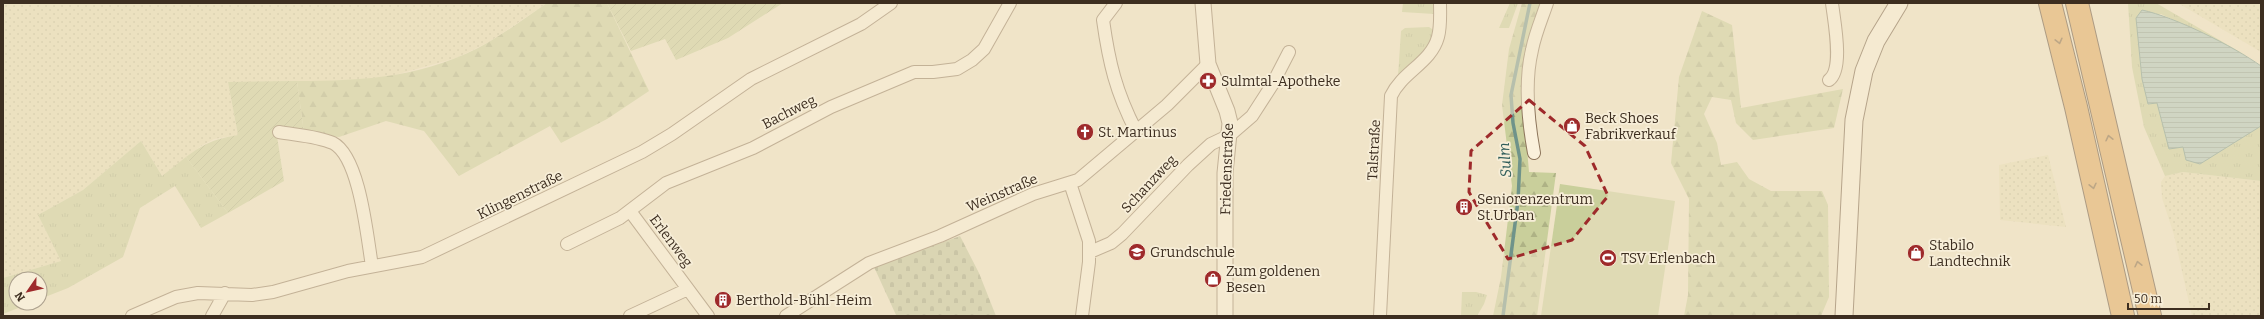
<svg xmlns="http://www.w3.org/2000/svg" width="2264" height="319" viewBox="0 0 2264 319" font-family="Bitter,serif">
	<defs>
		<pattern id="farmland-dots" width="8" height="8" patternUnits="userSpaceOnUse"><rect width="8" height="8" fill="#e6deb5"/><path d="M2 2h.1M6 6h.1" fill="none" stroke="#c6bf9b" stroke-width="1.8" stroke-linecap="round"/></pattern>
		<pattern id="grass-tufts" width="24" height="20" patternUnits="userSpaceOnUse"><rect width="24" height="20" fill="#c9cf9b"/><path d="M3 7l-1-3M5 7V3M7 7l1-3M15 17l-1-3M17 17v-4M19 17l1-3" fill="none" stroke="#aeb285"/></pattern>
		<pattern id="forest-firs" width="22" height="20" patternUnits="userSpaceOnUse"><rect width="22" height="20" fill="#c9cf9b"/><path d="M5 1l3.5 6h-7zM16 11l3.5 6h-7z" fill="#aeb285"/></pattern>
		<pattern id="cemetery-stones" width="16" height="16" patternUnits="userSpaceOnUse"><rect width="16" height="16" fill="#bfc49a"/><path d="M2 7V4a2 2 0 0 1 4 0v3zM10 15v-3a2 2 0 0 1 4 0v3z" fill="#9ca07d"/></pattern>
		<pattern id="garden-furrows" width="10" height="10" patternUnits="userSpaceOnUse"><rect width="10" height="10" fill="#c9cf9b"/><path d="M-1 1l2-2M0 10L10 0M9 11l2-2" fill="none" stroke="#aeb285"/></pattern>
		<pattern id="water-rules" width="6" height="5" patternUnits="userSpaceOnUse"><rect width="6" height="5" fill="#a9c4bc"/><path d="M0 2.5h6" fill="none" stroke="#8ba098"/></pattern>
	</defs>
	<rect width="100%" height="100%" fill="#f0e4c8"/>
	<path fill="url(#farmland-dots)" d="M 3,3 L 547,3 L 489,42 L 456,58 L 384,78 L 346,81 L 228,82 L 238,135 L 214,139 L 201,146 L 162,176 L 141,141 L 83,190 L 38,215 L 61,261 L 3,278 Z
		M 2178,3 L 2261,3 L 2261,52 Z
		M 2048,155 L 2066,227 L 2000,220 L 1999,165 Z
		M 2183,172 L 2261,181 L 2261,316 L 2192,316 L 2174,235 L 2162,198 L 2161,182 L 2165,176 Z"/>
	<path fill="url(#grass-tufts)" d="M 1403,3 L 1434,3 L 1434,14 L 1402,12 Z
		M 1510,3 L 1518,3 L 1509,28 L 1499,28 Z
		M 2128,3 L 2156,3 L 2247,56 L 2161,14 L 2136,18 L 2142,79 L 2148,104 L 2157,102 L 2169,148 L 2183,146 L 2200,164 L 2261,126 L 2261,181 L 2183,172 L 2165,176 L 2144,127 L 2132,67 Z
		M 1429,27 L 1435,31 L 1429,49 L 1398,76 L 1401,31 L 1405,28 Z
		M 141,141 L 162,176 L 186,157 L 228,213 L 201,228 L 175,186 L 140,208 L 123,257 L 68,288 L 40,299 L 40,279 L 16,279 L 16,303 L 31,303 L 3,314 L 3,278 L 61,261 L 38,215 L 83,190 Z
		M 1462,292 L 1476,292 L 1487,295 L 1484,304 L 1477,316 L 1461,316 Z"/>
	<path fill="url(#forest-firs)" d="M 547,3 L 607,3 L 649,91 L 607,119 L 561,143 L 550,126 L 459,176 L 424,131 L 386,121 L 339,137 L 304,133 L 297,81 C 365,81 428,77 489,42 C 509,30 528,16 547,3 Z
		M 1522,3 L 1542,3 L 1524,113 L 1529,172 L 1556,173 L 1537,316 L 1493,316 L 1501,277 L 1512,186 L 1502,105 L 1509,49 Z
		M 1702,11 L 1732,25 L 1741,108 L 1843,89 L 1834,128 L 1753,140 L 1736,123 L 1731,100 L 1712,97 L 1704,114 L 1717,143 L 1721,165 L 1737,162 L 1749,179 L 1771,191 L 1822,191 L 1828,205 L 1829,297 L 1821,316 L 1684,316 L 1688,295 L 1689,199 L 1671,163 L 1679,77 Z"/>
	<path fill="url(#cemetery-stones)" d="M 960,236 L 979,273 L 996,316 L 894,316 L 896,315 L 874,267 Z"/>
	<path fill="url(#garden-furrows)" d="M 607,3 L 783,3 L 728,38 L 676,60 L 665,39 L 631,51 Z
		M 297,81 L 304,133 L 276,130 L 284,181 L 228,213 L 186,157 C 205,143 215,139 238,135 L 228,82 Z"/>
	<path fill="#c9cf9b" d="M 1560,184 L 1675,201 L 1658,316 L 1541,316 Z"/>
	<path fill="url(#water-rules)" stroke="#6f938a" d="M 2142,10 C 2175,17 2233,46 2261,66 L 2261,126 L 2200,164 L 2186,160 L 2183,147 L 2169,149 L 2157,103 L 2148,104 L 2142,79 L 2136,18 Z"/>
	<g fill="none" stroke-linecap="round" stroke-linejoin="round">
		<path stroke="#6f938a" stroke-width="3.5" d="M 1503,316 L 1518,201 L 1520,159 L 1513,123 L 1511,95 L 1530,3"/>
		<defs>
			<path id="minor" d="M 1116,3 L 1103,20 C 1109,63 1116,92 1136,131
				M 1829,80 C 1844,69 1834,21 1832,3
				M 279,132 C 296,135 317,136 333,143 C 360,157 367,237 372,266
				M 1534,153 C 1528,120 1524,83 1532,50 C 1535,34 1542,18 1547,3
				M 1070,183 L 1089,241 L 1089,262 L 1082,316
				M 630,211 L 708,316
				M 567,244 L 620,218 L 666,183 L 753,148 L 831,107 L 914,72 L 933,72 L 957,69 L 972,60 L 984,49 L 1010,3
				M 1090,252 L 1111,243 L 1122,234 L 1188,165 L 1211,144 L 1230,135 L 1252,116 L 1272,85 L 1289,52
				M 132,316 L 176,297 L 198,293 L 252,295 L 273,292 L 348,271 L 422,257 L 642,152 L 672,134 L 751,79 L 861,24 L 891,3
				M 212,316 L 225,293
				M 630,316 L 688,289
				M 786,316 L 869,263 L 940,236 L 1033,194 L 1078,180 L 1167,105 L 1208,64
				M 1380,316 L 1391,96 C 1402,72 1431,63 1438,37 C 1441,26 1440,14 1440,3"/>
			<path id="tertiary" d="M 1203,3 L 1208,64 L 1227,111 L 1230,123 L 1225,173 L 1225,316"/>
			<path id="secondary" d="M 1844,316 L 1854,120 L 1864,71 L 1876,41 L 1899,3"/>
			<path id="motorway" d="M 2050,3 L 2076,107 L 2123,316
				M 2077,3 L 2150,316"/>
		</defs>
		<use href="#minor" stroke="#8d765c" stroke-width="14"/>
		<use href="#tertiary" stroke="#8d765c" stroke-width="17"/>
		<use href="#secondary" stroke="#6f573f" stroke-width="19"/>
		<use href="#motorway" stroke="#5b4430" stroke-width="24"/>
		<use href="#minor" stroke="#faf1dc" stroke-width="12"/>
		<use href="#tertiary" stroke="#faf1dc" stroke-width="15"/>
		<use href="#secondary" stroke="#faf1dc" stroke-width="17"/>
		<use href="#motorway" stroke="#e0a458" stroke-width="22"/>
	</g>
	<defs><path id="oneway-chevron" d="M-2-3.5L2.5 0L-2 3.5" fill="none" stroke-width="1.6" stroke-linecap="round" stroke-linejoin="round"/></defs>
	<g stroke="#7e5d36">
		<use href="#oneway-chevron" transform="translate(2059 41) rotate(76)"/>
		<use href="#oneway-chevron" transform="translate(2109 138) rotate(-103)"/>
		<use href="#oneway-chevron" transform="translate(2093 186) rotate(77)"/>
		<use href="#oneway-chevron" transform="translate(2138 264) rotate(-103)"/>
	</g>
	<path d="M0 0H2264V319H0ZM 1529,100 L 1585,146 L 1608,196 L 1572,240 L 1508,259 L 1469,192 L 1471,151 Z" fill="#f0e4c8" fill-opacity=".55" fill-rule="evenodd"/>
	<path fill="none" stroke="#9e2a2b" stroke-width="3" stroke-dasharray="8 5" stroke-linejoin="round" d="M 1529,100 L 1585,146 L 1608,196 L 1572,240 L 1508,259 L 1469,192 L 1471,151 Z"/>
	<defs>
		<symbol id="pharmacy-disc" viewBox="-11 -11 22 22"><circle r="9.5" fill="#9e2a2b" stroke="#f7eed8"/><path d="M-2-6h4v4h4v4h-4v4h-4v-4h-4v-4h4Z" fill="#fff"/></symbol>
		<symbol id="shop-disc" viewBox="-11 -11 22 22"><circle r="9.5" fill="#9e2a2b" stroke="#f7eed8"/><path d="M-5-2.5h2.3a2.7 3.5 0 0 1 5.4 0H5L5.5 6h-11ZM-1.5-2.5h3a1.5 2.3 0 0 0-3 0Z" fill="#fff"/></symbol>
		<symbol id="church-disc" viewBox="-11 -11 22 22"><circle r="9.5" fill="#9e2a2b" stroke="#f7eed8"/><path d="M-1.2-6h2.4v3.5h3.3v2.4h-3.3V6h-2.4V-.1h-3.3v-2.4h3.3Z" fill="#fff"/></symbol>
		<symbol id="building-disc" viewBox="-11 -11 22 22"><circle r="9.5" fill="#9e2a2b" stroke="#f7eed8"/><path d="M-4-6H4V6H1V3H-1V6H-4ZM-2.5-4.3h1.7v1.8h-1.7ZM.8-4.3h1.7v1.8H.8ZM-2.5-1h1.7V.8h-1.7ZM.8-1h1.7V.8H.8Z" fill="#fff"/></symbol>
		<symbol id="school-disc" viewBox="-11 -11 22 22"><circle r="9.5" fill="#9e2a2b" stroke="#f7eed8"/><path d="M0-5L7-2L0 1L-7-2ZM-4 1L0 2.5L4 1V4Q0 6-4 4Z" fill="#fff"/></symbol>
		<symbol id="stadium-disc" viewBox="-11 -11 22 22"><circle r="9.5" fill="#9e2a2b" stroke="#f7eed8"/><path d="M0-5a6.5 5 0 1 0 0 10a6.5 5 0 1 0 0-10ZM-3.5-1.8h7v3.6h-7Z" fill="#fff"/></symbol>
	</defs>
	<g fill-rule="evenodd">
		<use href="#pharmacy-disc" x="1198" y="71" width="20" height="20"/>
		<use href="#shop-disc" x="1562" y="116" width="20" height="20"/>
		<use href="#church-disc" x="1075" y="122" width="20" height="20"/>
		<use href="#building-disc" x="1454" y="197" width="20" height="20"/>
		<use href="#school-disc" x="1127" y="242" width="20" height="20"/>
		<use href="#shop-disc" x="1906" y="243" width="20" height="20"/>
		<use href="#stadium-disc" x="1598" y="248" width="20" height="20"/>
		<use href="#shop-disc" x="1203" y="269" width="20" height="20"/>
		<use href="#building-disc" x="713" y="290" width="20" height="20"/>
	</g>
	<g text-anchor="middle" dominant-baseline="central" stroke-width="3.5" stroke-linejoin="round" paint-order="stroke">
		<g font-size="14" fill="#3d2e20" stroke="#f7eed8" text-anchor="start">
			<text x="1221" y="81">Sulmtal-Apotheke</text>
			<text x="1585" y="118">Beck Shoes<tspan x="1585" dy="16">Fabrikverkauf</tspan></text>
			<text x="1098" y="132">St. Martinus</text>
			<text x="1477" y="199">Seniorenzentrum<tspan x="1477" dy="16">St.Urban</tspan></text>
			<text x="1929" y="245">Stabilo<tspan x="1929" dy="16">Landtechnik</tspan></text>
			<text x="1150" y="252">Grundschule</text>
			<text x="1621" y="258">TSV Erlenbach</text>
			<text x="1226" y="271">Zum goldenen<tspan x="1226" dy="16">Besen</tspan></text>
			<text x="736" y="300">Berthold-Bühl-Heim</text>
		</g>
		<g font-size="14" fill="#3d2e20" stroke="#f7eed8">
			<text transform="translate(789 112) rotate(-27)">Bachweg</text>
			<text transform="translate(1374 150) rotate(-87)">Talstraße</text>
			<text transform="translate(1227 169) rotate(-88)">Friedenstraße</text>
			<text transform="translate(1149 184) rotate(-47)">Schanzweg</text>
			<text transform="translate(1002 193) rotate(-23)">Weinstraße</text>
			<text transform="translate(520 195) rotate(-26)">Klingenstraße</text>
			<text transform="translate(671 241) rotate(53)">Erlenweg</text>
		</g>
		<g font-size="15" font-style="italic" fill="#2f5d5a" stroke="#f7eed8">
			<text transform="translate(1505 160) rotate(-94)">Sulm</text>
		</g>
	</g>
	<rect width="2264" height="319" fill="none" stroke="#3d2e20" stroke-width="8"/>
	<g transform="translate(28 291) rotate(236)"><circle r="19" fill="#f7eed8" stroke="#ada18e"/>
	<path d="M0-3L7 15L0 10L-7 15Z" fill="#9e2a2b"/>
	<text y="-6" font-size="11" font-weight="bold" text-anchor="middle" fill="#3d2e20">N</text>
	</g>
	<path d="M2128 303v6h81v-6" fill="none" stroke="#3d2e20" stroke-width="2"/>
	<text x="2134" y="303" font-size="12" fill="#3d2e20" stroke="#f7eed8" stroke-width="3" paint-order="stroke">50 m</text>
</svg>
